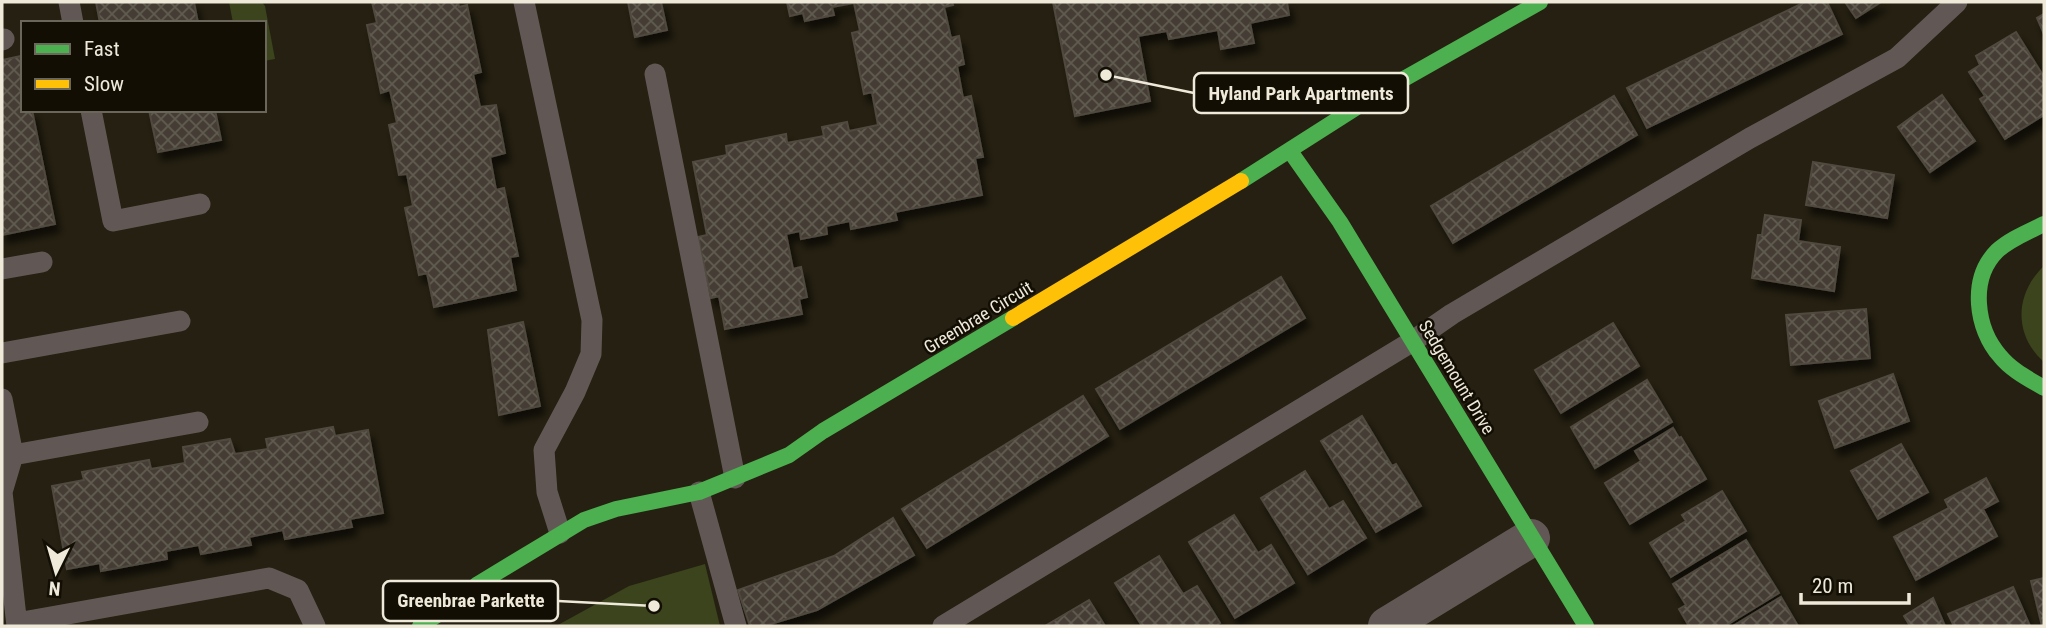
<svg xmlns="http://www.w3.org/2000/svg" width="2046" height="628" viewBox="0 0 2046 628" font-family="'Roboto Condensed',sans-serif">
	<defs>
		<pattern id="building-cross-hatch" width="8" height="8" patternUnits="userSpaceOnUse" patternTransform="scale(1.75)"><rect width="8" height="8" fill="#453e34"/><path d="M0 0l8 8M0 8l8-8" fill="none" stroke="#605a51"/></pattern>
		<filter id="shadow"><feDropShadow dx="4.5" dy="8" stdDeviation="3.5" flood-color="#0009"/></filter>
	</defs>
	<rect width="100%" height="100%" fill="#252011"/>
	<path fill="#3b441d" d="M 229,2 L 262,2 L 265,6 L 275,59 L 264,61 L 264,23 L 233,23 Z
		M 2044,266 L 2044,362 C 2013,335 2015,293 2044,266 Z
		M 705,564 L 720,626 L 556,626 L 629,586 Z"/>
	<path fill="url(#building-cross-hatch)" stroke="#50493f" stroke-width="2" filter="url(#shadow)" d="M 96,2 L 194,2 L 198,23 L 100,23 Z
		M 372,2 L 458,2 L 459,7 L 467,5 L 481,72 L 473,74 L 480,107 L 496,105 L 505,153 L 490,157 L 496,190 L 504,188 L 518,256 L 510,257 L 516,290 L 434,307 L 427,273 L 419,275 L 405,208 L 413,206 L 407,174 L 399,175 L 389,125 L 397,123 L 390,90 L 381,93 L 367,25 L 377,23 Z
		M 628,2 L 661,2 L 667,30 L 635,37 Z
		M 787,2 L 952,2 L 953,5 L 944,7 L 951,38 L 959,36 L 964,64 L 957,66 L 963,98 L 971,96 L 983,157 L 975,158 L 982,195 L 895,212 L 897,220 L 851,229 L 850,221 L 826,226 L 827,234 L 801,239 L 800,231 L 786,234 L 793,269 L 801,267 L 807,297 L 799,299 L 802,314 L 725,329 L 719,296 L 711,298 L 698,237 L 707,235 L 693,162 L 727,155 L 726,146 L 786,134 L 787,143 L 824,136 L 822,127 L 847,122 L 849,131 L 878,125 L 872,92 L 864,94 L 852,33 L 860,31 L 854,3 L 832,7 L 834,15 L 805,21 L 803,13 L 790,16 Z
		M 1053,2 L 1287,2 L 1289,15 L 1250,23 L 1254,43 L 1221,49 L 1218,30 L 1169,39 L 1167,31 L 1138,36 L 1150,101 L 1075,116 Z
		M 1805,2 L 1827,2 L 1842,34 L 1647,128 L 1627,88 Z
		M 1845,2 L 1881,2 L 1856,18 Z
		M 2044,14 L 2044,34 L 2037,18 Z
		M 2016,32 L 2044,77 L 2044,115 L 2005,139 L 1980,99 L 1985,96 L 1969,72 L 1980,65 L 1976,56 Z
		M 21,56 L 23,65 L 23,110 L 32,110 L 55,224 L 2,235 L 2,60 Z
		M 1942,95 L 1975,141 L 1930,172 L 1898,127 Z
		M 1614,96 L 1637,135 L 1453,243 L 1431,206 Z
		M 149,110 L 215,110 L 221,140 L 158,152 Z
		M 1813,162 L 1894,175 L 1887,218 L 1806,205 Z
		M 1765,215 L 1801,220 L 1798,241 L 1840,247 L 1834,291 L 1752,278 L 1758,235 L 1762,235 Z
		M 1281,277 L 1305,318 L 1120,429 L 1096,389 Z
		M 1866,309 L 1870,358 L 1791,365 L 1786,315 Z
		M 523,322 L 540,406 L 499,415 L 488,330 Z
		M 1613,323 L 1639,366 L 1561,413 L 1535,370 Z
		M 1893,374 L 1909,421 L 1835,448 L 1819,401 Z
		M 1647,380 L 1672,422 L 1595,468 L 1571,427 Z
		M 1083,396 L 1108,436 L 927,548 L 902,509 Z
		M 1362,416 L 1392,466 L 1396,464 L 1421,506 L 1376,532 L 1321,441 Z
		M 333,427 L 335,436 L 368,430 L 383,513 L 350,519 L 352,527 L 285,539 L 283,530 L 249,537 L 251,545 L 201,554 L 199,545 L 166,551 L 167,559 L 101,571 L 100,563 L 67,569 L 52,486 L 84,480 L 82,472 L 149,460 L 151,469 L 185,463 L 183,447 L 230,439 L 235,454 L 268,449 L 266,439 Z
		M 1673,428 L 1679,438 L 1681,437 L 1706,479 L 1630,524 L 1605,483 L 1641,461 L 1635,451 Z
		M 1901,444 L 1928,492 L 1878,519 L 1851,471 Z
		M 1305,471 L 1329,509 L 1343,501 L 1366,538 L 1308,574 L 1261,498 Z
		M 1986,478 L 1998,501 L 1983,509 L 1997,536 L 1916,580 L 1894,537 L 1949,508 L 1945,500 Z
		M 1722,491 L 1746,531 L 1671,577 L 1650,543 L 1686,521 L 1682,515 Z
		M 1234,515 L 1258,553 L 1271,545 L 1294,583 L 1235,618 L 1189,542 Z
		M 893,518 L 914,555 L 817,610 L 764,626 L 750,626 L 738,590 L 834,556 Z
		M 1746,540 L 1779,593 L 1725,626 L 1705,626 L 1703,624 L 1699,626 L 1689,626 L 1679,609 L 1686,605 L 1673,584 Z
		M 1159,556 L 1183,594 L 1197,586 L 1220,623 L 1215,626 L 1142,626 L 1115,583 Z
		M 2044,578 L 2044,626 L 2042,626 L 2031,581 Z
		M 2013,587 L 2030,626 L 1954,626 L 1948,614 Z
		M 1781,597 L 1798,626 L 1733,626 Z
		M 1933,598 L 1945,626 L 1910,626 L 1904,616 Z
		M 1089,600 L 1105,626 L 1045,626 Z"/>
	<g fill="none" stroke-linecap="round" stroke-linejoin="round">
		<path stroke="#615855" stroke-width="21" d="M 69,2 L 73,23
			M 524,2 L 592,320 L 591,354 L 575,392 L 544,450 L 547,492 L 560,533
			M 2,40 L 4,39
			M 655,74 L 735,478
			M 91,110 L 113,221 L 200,204
			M 2,269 L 42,262
			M 2,353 L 180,321
			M 2,399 L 13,455 L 198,422
			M 13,455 L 2,492 L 17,626
			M 699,492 L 736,626
			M 17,623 L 269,578 L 298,590 L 315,626
			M 943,626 L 1413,341 L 1452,314 L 1750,138 L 1897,58 L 1957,2"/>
		<path stroke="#615855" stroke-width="38" d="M 1387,626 L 1531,538"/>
		<path stroke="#4caf50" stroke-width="16" d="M 1290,151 L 1340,222 L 1586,626
			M 1241,181 L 1379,93 L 1540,2
			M 2044,224 C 2028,232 2010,239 1997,251 C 1969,279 1976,329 2000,356 C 2011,370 2029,379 2044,388
			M 420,626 L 454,604 L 478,584 L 584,520 L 616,509 L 699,492 L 789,455 L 823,431 L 1013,318"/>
		<path stroke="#ffc107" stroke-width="16" d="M 1013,318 L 1241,181"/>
	</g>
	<g text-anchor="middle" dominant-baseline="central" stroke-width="5" stroke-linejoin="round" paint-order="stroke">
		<g font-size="18" fill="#eee9d9" stroke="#120e04">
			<text transform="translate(978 317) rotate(-31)">Greenbrae Circuit</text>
			<text transform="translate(1457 377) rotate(59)">Sedgemount Drive</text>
		</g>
	</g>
	<path fill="none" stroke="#eee9d9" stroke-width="2.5" d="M1106 75L1194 93M654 606L558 601"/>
	<g fill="#eee9d9" stroke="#120e04" stroke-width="2.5">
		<circle cx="1106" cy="75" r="7"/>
		<circle cx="654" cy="606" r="7"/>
	</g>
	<g fill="#120e04" stroke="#eee9d9" stroke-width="2.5">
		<rect x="1194" y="73" width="214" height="40" rx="7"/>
		<rect x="383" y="581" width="175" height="40" rx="7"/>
	</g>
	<g font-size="19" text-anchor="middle" font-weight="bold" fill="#eee9d9">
		<text x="1301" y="100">Hyland Park Apartments</text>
		<text x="471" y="607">Greenbrae Parkette</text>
	</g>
	<rect width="2046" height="628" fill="none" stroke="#eee9d9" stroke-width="7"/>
	<rect x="21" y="21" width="245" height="91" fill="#120e04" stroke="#6a6659" stroke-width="2"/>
	<rect x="35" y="44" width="35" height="10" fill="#4caf50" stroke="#6a6659" stroke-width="2"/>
	<text x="84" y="56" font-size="21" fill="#eee9d9">Fast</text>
	<rect x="35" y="79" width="35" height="10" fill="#ffc107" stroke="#6a6659" stroke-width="2"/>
	<text x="84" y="91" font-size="21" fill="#eee9d9">Slow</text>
	<g transform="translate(56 572) rotate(185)" stroke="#120e04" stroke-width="5" paint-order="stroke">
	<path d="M0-5L12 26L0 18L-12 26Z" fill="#eee9d9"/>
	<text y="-10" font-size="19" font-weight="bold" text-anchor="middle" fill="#eee9d9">N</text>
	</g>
	<path d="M1801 593v10h108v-10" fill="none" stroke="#eee9d9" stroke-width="3.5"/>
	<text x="1812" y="593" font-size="21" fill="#eee9d9" stroke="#120e04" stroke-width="5" paint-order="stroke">20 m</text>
</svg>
